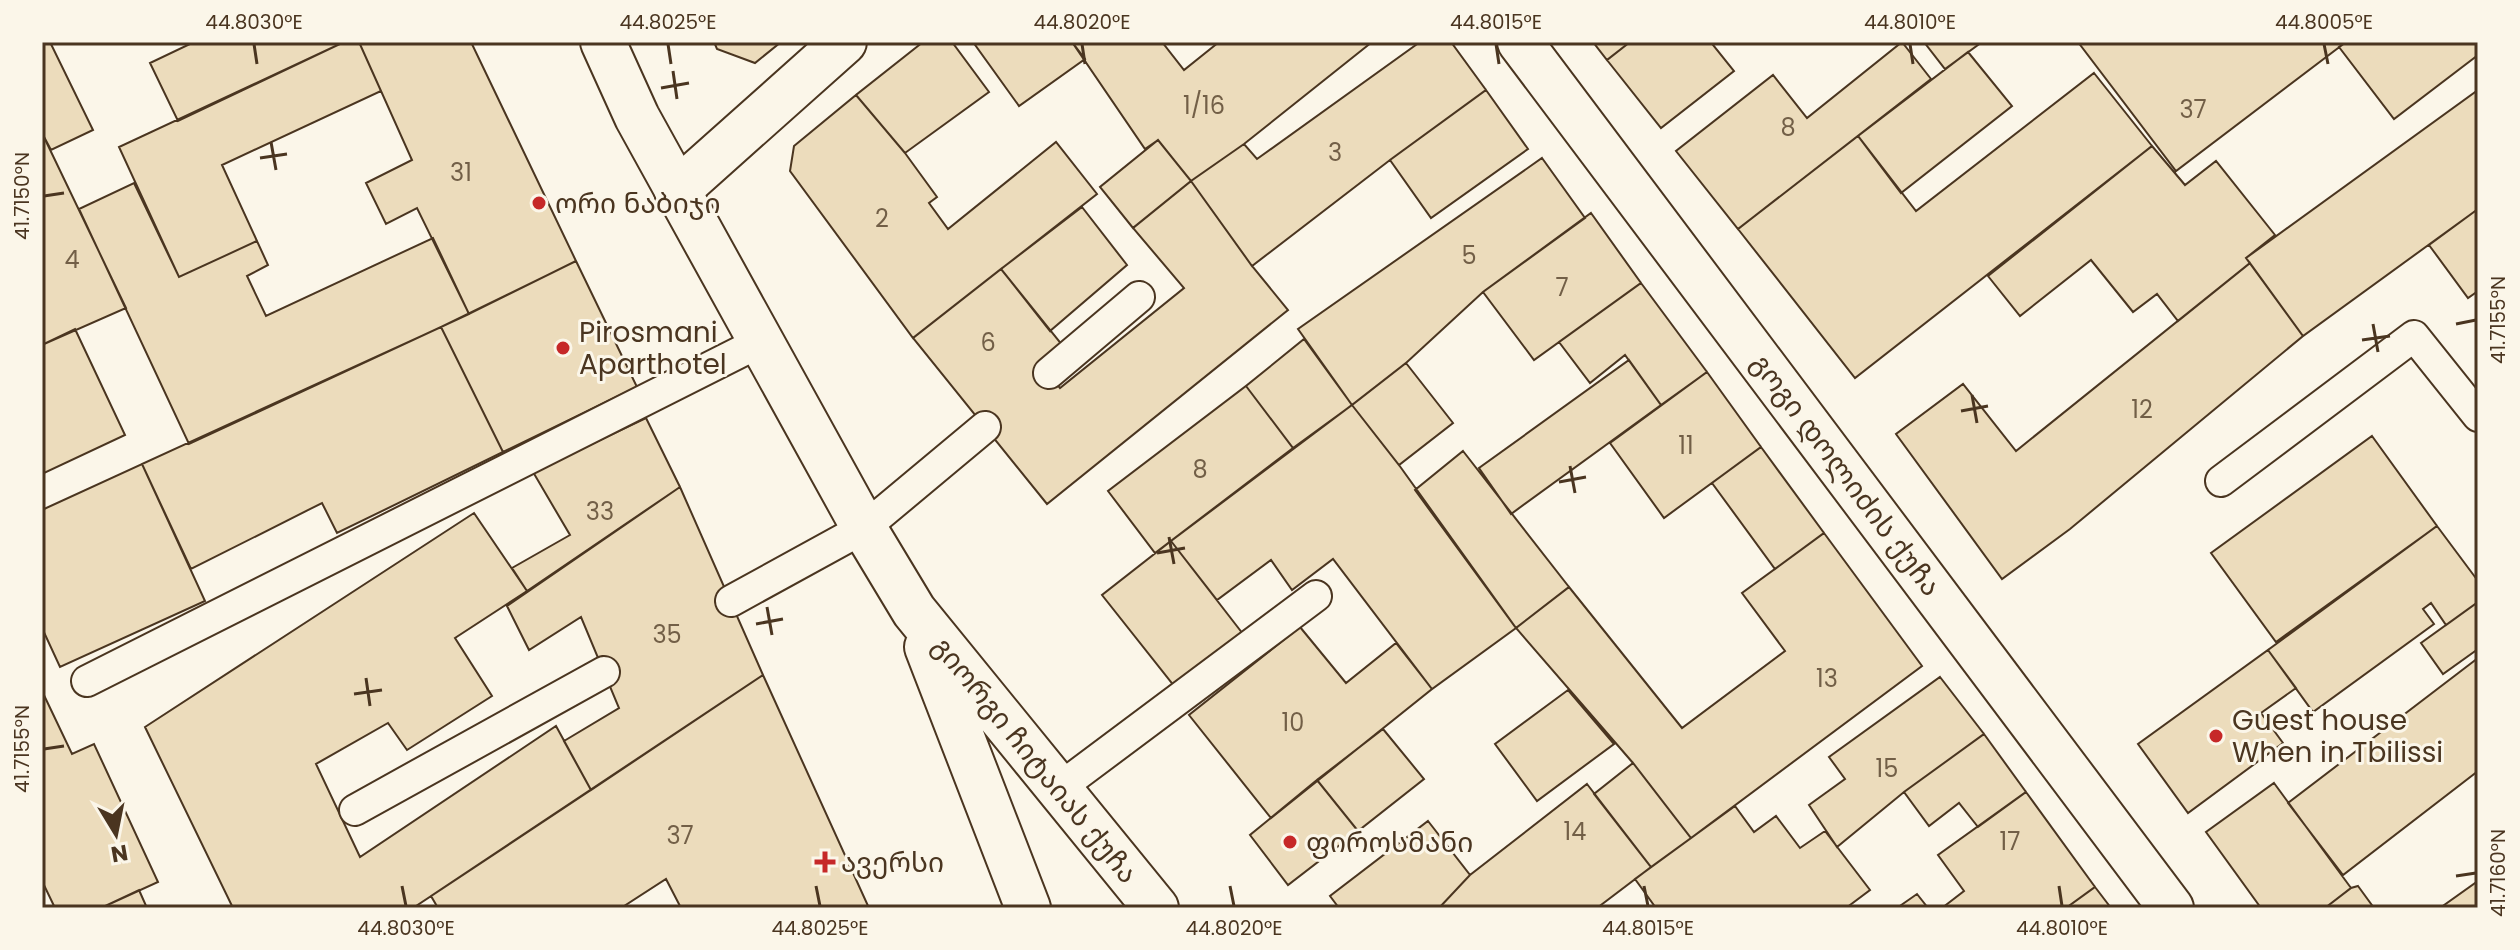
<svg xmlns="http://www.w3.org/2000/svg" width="2520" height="950" viewBox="0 0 2520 950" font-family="Poppins,'Noto Sans Georgian',sans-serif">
	<rect width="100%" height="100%" fill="#fbf6e9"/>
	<path fill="#ecdcbc" stroke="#4a3520" stroke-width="2" d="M 42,42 L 50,42 L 93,130 L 51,150 L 42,133 Z
		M 194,42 L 344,42 L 178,121 L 150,63 Z
		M 344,42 L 359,42 L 381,91 L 222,165 L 257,241 L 179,277 L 119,147 Z
		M 359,42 L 471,42 L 576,261 L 469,314 L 417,208 L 386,224 L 366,183 L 412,160 Z
		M 714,42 L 781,42 L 755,63 L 717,49 Z
		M 923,42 L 952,42 L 989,92 L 905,153 L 856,95 Z
		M 973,42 L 1072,42 L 1085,59 L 1019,106 Z
		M 1072,42 L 1162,42 L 1184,70 L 1219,42 L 1372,42 L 1244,144 L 1191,181 L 1158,140 L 1145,149 Z
		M 1420,42 L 1451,42 L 1486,90 L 1390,160 L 1252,266 L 1191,181 L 1244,144 L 1257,159 Z
		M 1593,42 L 1630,42 L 1607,60 Z
		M 1630,42 L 1717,42 L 1713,45 L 1734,71 L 1661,128 L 1607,60 Z
		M 1902,42 L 1931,79 L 1738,229 L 1676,151 L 1773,75 L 1807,118 Z
		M 1924,42 L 1982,42 L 1945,69 Z
		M 2078,42 L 2346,42 L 2176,171 Z
		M 2346,42 L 2478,42 L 2478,55 L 2394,119 L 2339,47 Z
		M 1968,52 L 2012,106 L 1901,193 L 1858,136 Z
		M 2094,73 L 2152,146 L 1855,378 L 1738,229 L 1858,136 L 1916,211 Z
		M 1486,90 L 1528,149 L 1431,218 L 1390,160 Z
		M 2478,90 L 2478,209 L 2303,336 L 2246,258 Z
		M 856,95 L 905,153 L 937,197 L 929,203 L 948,229 L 1056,142 L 1097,194 L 913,338 L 790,171 L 794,146 Z
		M 42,133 L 126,308 L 42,345 Z
		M 1158,140 L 1191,181 L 1133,228 L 1100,187 Z
		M 2152,146 L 2185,185 L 2216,161 L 2275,235 L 2246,258 L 2250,263 L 2178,321 L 2157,294 L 2133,312 L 2091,260 L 2020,316 L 1988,276 Z
		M 1542,158 L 1585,218 L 1483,292 L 1406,363 L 1352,405 L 1298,329 Z
		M 1191,181 L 1252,266 L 1288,310 L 1047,504 L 913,338 L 1001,269 L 1063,346 L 1040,363 L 1060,388 L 1184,288 L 1133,228 Z
		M 134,183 L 179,277 L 257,241 L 268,265 L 247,276 L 266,316 L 433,238 L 469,314 L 189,444 L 79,209 Z
		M 1082,207 L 1127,265 L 1050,331 L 1001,269 Z
		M 2478,209 L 2478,291 L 2468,298 L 2429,245 Z
		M 1591,213 L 1641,283 L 1534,360 L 1483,292 Z
		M 576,261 L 637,387 L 503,452 L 441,327 Z
		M 2250,263 L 2303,336 L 2070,529 L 2002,579 L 1896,434 L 1963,384 L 2016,451 Z
		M 1641,283 L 1707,372 L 1661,405 L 1625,355 L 1590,383 L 1559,342 Z
		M 441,327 L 503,452 L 337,533 L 322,503 L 191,569 L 142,464 Z
		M 75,329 L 125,435 L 42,474 L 42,345 Z
		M 1304,339 L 1352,405 L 1293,448 L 1246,386 Z
		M 1629,360 L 1661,405 L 1511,514 L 1479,468 Z
		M 1406,363 L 1453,423 L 1399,465 L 1352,405 Z
		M 1707,372 L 1761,447 L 1664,518 L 1610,443 Z
		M 1246,386 L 1293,448 L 1155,553 L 1108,491 Z
		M 1352,405 L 1399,465 L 1516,628 L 1432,689 L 1333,559 L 1292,590 L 1271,560 L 1217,600 L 1171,541 Z
		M 646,418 L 680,487 L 527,591 L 512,568 L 570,535 L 533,472 Z
		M 2372,436 L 2437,526 L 2276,642 L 2211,553 Z
		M 1761,447 L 1824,533 L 1775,569 L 1712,483 Z
		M 1463,451 L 1569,587 L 1516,628 L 1415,490 Z
		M 142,464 L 205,601 L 60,667 L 42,628 L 42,510 Z
		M 680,487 L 763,675 L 591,790 L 564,741 L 619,708 L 581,617 L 529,650 L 507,606 Z
		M 474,513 L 527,591 L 455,638 L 492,696 L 407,750 L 388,723 L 316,764 L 360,857 L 556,726 L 591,790 L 413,908 L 233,908 L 145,727 Z
		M 2437,526 L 2478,581 L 2478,602 L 2446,625 L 2431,603 L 2423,609 L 2434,624 L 2313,712 L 2268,650 Z
		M 1824,533 L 1922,666 L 1691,838 L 1633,763 L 1516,628 L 1569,587 L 1682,728 L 1785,651 L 1742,593 Z
		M 1171,541 L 1243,634 L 1175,687 L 1102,595 Z
		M 2478,602 L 2478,649 L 2443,674 L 2421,643 Z
		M 1300,627 L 1346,683 L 1396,643 L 1432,689 L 1271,818 L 1189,715 Z
		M 2268,650 L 2296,688 L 2261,713 L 2283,743 L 2188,813 L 2138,744 Z
		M 2478,658 L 2478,771 L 2343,875 L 2288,803 Z
		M 763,675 L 869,908 L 681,908 L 666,879 L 621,908 L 438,908 L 431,896 Z
		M 1940,677 L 1984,734 L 1904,792 L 1837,847 L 1809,805 L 1845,779 L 1829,757 Z
		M 1568,690 L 1614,744 L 1537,801 L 1495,744 Z
		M 42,691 L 72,754 L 94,744 L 158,882 L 101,908 L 55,908 L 42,881 Z
		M 1383,729 L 1424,779 L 1358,831 L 1317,780 Z
		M 1984,734 L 2026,792 L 1978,827 L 1959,803 L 1929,826 L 1904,792 Z
		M 1633,763 L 1691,838 L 1651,867 L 1594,794 Z
		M 1317,780 L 1358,831 L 1288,885 L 1250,835 Z
		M 2274,783 L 2351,888 L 2325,908 L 2261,908 L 2206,832 Z
		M 1587,784 L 1651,867 L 1597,908 L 1439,908 L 1470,875 Z
		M 2026,792 L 2095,887 L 2066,908 L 1942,908 L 1964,891 L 1938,855 Z
		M 1735,806 L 1754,832 L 1776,816 L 1800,848 L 1825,831 L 1870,890 L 1846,908 L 1656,908 L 1635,879 Z
		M 1428,821 L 1470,875 L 1439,908 L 1339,908 L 1330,896 Z
		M 2478,881 L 2478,908 L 2440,908 Z
		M 2358,886 L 2374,908 L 2325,908 L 2351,888 Z
		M 2095,887 L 2111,908 L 2066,908 Z
		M 139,890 L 147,908 L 101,908 Z
		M 1917,894 L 1928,908 L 1897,908 Z"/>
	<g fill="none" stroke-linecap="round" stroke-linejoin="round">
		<defs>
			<path id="service" d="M 1049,373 L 1139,297
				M 2221,481 L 2414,336 L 2478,416
				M 731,601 L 864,528 L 985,427
				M 87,681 L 760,342
				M 1058,789 L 1316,596
				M 355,810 L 604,672"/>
			<path id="minor" d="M 1520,42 L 2171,908
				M 677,191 L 844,42"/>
			<path id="primary" d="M 603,42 L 637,117 L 864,528 L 914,611 L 1156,908
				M 927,647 L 1028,908"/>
		</defs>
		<use href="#service" stroke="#4a3520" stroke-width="34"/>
		<use href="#minor" stroke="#4a3520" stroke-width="48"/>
		<use href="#primary" stroke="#4a3520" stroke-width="48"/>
		<use href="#service" stroke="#fbf6e9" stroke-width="30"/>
		<use href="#minor" stroke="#fbf6e9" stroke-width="44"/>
		<use href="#primary" stroke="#fbf6e9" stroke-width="44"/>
	</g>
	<path fill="none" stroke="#4a3520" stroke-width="3" d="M 254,44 L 257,64M 668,44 L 671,64M 1082,44 L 1085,64M 1496,44 L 1499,64M 1910,44 L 1913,64M 2324,44 L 2328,64M 673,71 L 677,99M 661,88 L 689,83M 271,142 L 276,170M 260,158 L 287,154M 44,196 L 64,193M 2373,324 L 2378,352M 2456,324 L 2476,320M 2362,340 L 2390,336M 1972,395 L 1977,423M 1961,411 L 1988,406M 1570,466 L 1575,493M 1559,482 L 1586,477M 1169,537 L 1174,564M 1157,553 L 1185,548M 767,607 L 772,635M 756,624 L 783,619M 366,678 L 370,706M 354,694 L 382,690M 44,749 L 64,746M 2456,876 L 2476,873M 402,886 L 406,906M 816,886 L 820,906M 1230,886 L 1234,906M 1644,886 L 1648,906M 2059,886 L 2062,906"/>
	<g fill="#c62828" stroke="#fbf6e9" stroke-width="3">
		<circle cx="539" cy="203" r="8"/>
		<circle cx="563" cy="348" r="8"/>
		<circle cx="2216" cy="736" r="8"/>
		<circle cx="1290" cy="842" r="8"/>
		<path d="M821 850h8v8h8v8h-8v8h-8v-8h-8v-8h8z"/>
	</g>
	<g text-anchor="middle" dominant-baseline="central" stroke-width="6" stroke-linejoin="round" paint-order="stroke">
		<g font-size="24" fill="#725f47">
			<text x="1204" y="105">1/16</text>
			<text x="2193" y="109">37</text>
			<text x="1788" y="127">8</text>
			<text x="1335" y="152">3</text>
			<text x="461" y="172">31</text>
			<text x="882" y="218">2</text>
			<text x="1469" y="255">5</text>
			<text x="72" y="259">4</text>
			<text x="1562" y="287">7</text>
			<text x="988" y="342">6</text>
			<text x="2142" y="409">12</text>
			<text x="1686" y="445">11</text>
			<text x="1200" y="469">8</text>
			<text x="600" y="511">33</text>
			<text x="667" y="634">35</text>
			<text x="1827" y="678">13</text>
			<text x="1293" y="722">10</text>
			<text x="1887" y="768">15</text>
			<text x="1575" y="831">14</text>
			<text x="680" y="835">37</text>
			<text x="2010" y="841">17</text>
		</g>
		<g font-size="28" fill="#4a3520" stroke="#fbf6e9" text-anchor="start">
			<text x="555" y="203">ორი ნაბიჯი</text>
			<text x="579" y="332">Pirosmani<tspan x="579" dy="32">Aparthotel</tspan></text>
			<text x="2232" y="720">Guest house<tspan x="2232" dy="32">When in Tbilissi</tspan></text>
			<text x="1306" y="842">ფიროსმანი</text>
			<text x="841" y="862">ავერსი</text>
		</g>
		<g font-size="28" fill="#4a3520" stroke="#fbf6e9">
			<text transform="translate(1846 475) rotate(53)">გოგი დოლიძის ქუჩა</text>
			<text transform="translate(1035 760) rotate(51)">გიორგი ჩიტაიას ქუჩა</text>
		</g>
	</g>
	<rect width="2520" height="950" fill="none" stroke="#fbf6e9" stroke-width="88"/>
	<g transform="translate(116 834) rotate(170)" stroke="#fbf6e9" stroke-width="6" paint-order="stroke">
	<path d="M0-6L14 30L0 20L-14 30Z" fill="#4a3520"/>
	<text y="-12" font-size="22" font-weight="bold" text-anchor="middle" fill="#4a3520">N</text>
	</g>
	<rect x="44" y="44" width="2432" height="862" fill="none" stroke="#4a3520" stroke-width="3"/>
	<g font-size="20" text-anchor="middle" fill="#4a3520">
		<text x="254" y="29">44.8030°E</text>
		<text x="668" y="29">44.8025°E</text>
		<text x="1082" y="29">44.8020°E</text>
		<text x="1496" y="29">44.8015°E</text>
		<text x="1910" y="29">44.8010°E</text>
		<text x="2324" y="29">44.8005°E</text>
		<text transform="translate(22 196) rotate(-90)" y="7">41.7150°N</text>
		<text transform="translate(2498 320) rotate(-90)" y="7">41.7155°N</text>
		<text transform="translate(22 749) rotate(-90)" y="7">41.7155°N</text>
		<text transform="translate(2498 873) rotate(-90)" y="7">41.7160°N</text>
		<text x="406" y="935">44.8030°E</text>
		<text x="820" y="935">44.8025°E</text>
		<text x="1234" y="935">44.8020°E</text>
		<text x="1648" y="935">44.8015°E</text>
		<text x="2062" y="935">44.8010°E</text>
	</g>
</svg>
